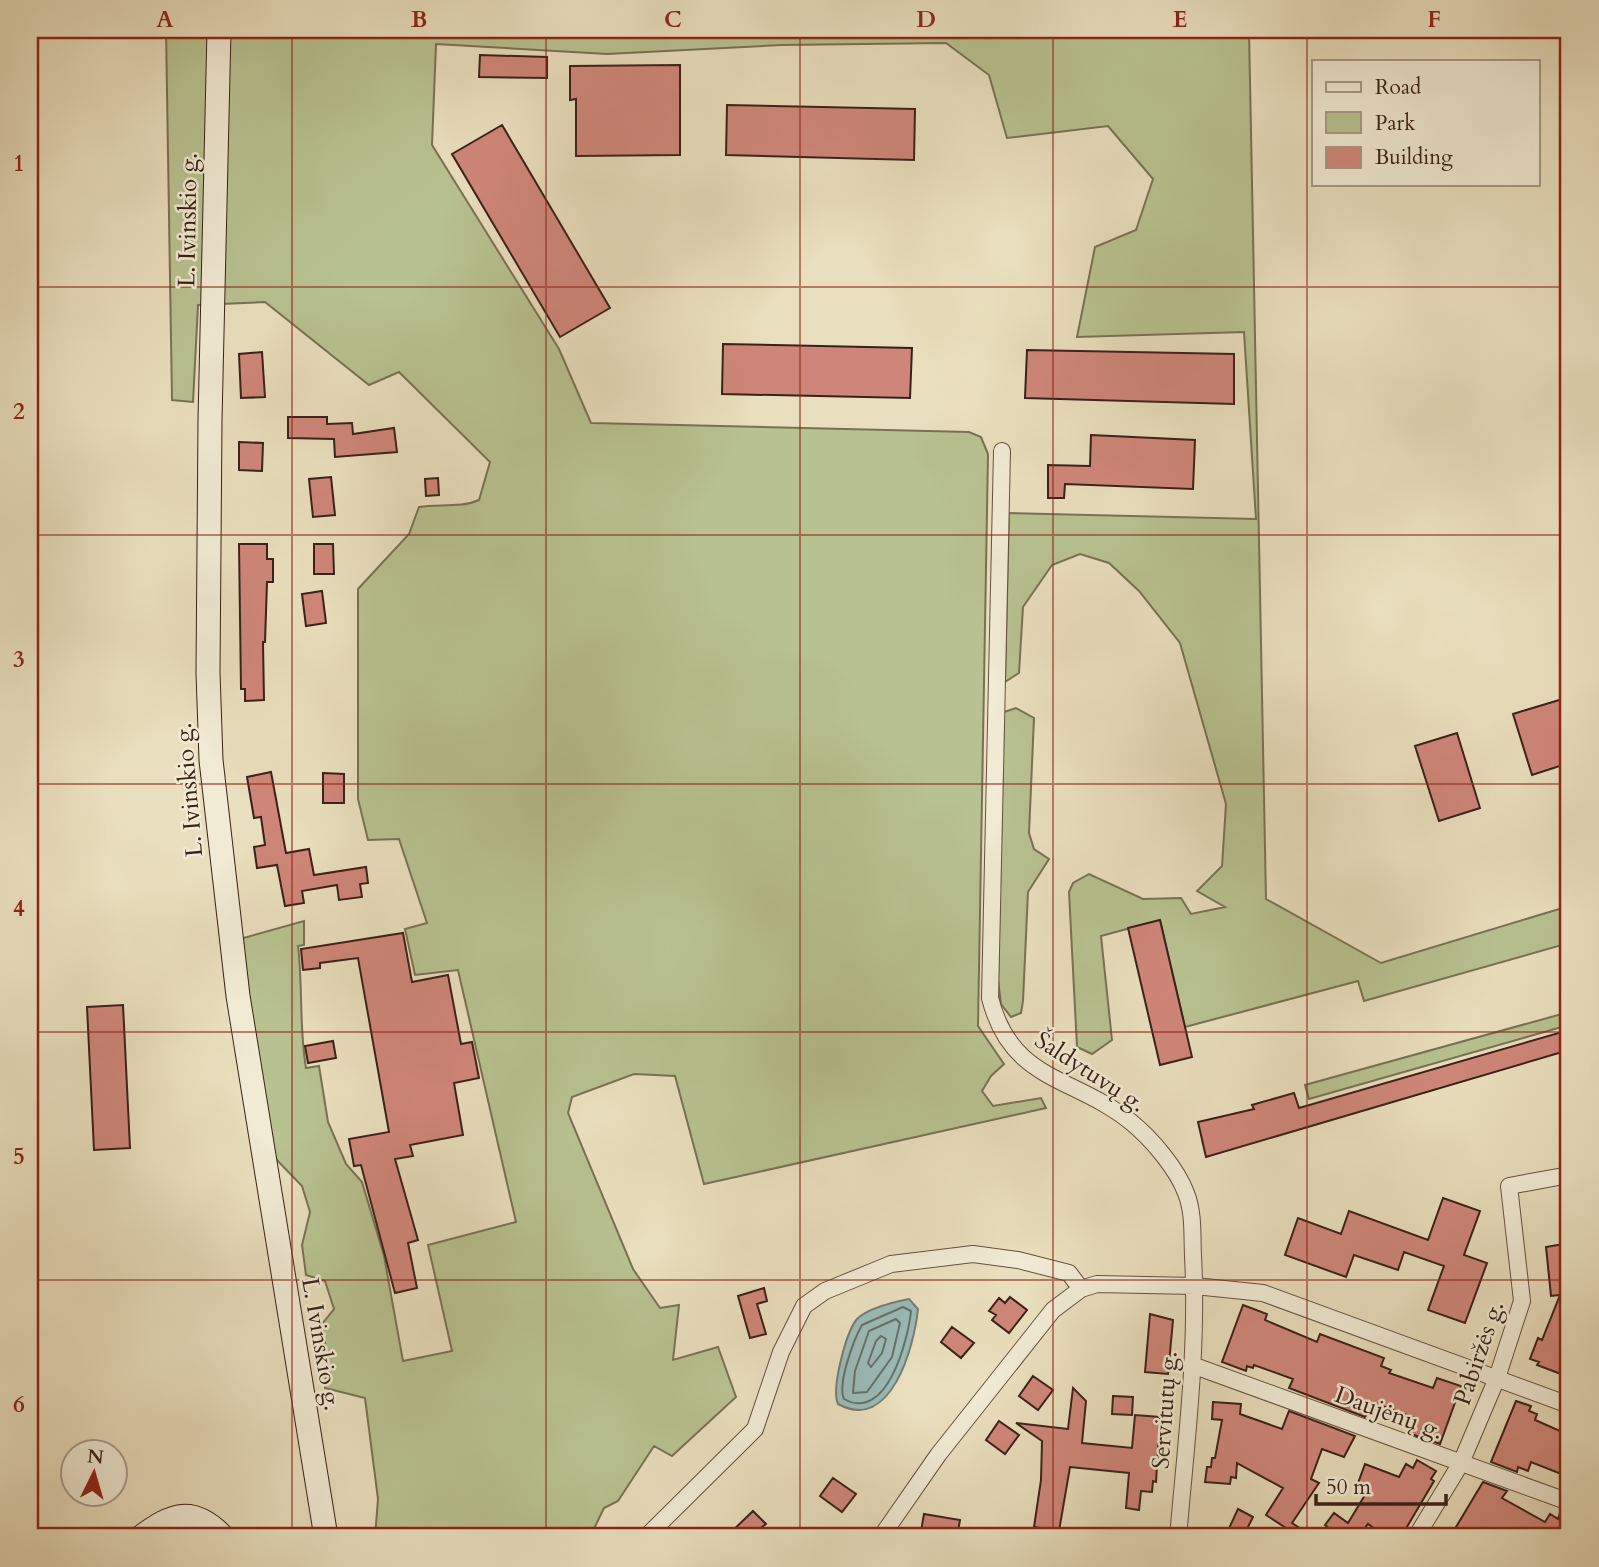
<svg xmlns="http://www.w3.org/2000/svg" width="1599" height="1567" viewBox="0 0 1599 1567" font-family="Cardo,serif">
	<rect width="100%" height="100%" fill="#e9debd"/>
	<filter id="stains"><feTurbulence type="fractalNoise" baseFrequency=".00286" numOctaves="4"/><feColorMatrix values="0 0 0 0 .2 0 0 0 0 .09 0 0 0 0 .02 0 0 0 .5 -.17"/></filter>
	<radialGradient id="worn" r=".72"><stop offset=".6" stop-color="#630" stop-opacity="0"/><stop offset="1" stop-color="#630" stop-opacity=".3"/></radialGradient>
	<path fill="#b8c190" stroke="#797154" stroke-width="2" d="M 166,30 L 1249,30 L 1266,899 L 1381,963 L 1569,906 L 1569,943 L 1364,1001 L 1358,981 L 1185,1027 L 1160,920 L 1101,936 L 1112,1040 L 1092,1054 L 1077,1047 L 1069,892 L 1073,883 L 1089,874 L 1143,899 L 1181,898 L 1191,914 L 1225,907 L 1197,891 L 1222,866 L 1226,804 L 1180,643 L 1139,591 L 1109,563 L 1080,554 L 1052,565 L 1023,607 L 1019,673 L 1005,682 L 1009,513 L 1256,519 L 1244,332 L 1077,337 L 1095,247 L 1136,230 L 1153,179 L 1108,126 L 1007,138 L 989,75 L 946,43 L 782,45 L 607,54 L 436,44 L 432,145 L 559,349 L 591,423 L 969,432 L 981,437 L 988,454 L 978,1026 L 1004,1064 L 991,1076 L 982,1091 L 993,1106 L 1041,1098 L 1046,1108 L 704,1184 L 675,1076 L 634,1074 L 572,1097 L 568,1113 L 633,1269 L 660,1308 L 679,1305 L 673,1360 L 718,1347 L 736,1397 L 672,1456 L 654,1446 L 618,1501 L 604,1508 L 590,1537 L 375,1537 L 378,1499 L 365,1398 L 325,1388 L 327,1356 L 322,1324 L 334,1309 L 325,1281 L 306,1275 L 302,1245 L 310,1212 L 302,1186 L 272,1155 L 240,939 L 304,921 L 304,945 L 298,946 C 303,987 299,1027 306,1068 L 319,1066 L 328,1122 L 346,1164 L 362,1182 L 384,1256 L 403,1361 L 452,1351 L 428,1245 L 516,1222 L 458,970 L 415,975 L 405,929 L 427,923 L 399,839 L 368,840 L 358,799 L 358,589 L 409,534 L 419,507 C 440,504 461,508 479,500 L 490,462 L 399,372 L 369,385 L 265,302 L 198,305 L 193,402 L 172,400 Z
		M 1016,708 L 1034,718 L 1029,833 L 1034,849 L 1049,859 L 1028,892 L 1023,1001 L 1021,1013 L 1011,1017 L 1001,1004 L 998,979 L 1004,712 Z
		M 1569,1012 L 1569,1025 L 1309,1099 L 1305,1085 Z"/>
	<path fill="#99bbb7" stroke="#737d77" stroke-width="2" d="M 909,1299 L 918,1309 C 914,1347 891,1433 838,1404 C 831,1389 846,1332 857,1319 C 868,1308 894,1302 909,1299 Z"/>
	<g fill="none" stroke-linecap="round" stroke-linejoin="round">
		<path stroke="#6a6e67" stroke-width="2" d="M 903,1307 L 911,1311 C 908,1340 887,1423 844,1399 C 837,1384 854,1339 862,1325 Z
			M 896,1319 L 900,1323 L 892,1357 L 867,1392 L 853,1393 L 855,1371 L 869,1331 Z
			M 881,1336 L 886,1339 L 882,1353 L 871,1367 L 868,1363 L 876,1341 Z"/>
	</g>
	<path fill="#cf867a" stroke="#3a2117" stroke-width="2" d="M 480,55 L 547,57 L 547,78 L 479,77 Z
		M 680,65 L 680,155 L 576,156 L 576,99 L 570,100 L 570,66 Z
		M 727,105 L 915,109 L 914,160 L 726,155 Z
		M 502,125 L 610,308 L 560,337 L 452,154 Z
		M 723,344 L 912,348 L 910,398 L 722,394 Z
		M 1027,350 L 1234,354 L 1234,404 L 1025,398 Z
		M 262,352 L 265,397 L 241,398 L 239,354 Z
		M 288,417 L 327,417 L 327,424 L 352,423 L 353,434 L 394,428 L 397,452 L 335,457 L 334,439 L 288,438 Z
		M 1091,435 L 1195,440 L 1193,489 L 1065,484 L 1064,498 L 1048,498 L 1048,465 L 1090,466 Z
		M 239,442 L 263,443 L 262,471 L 239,470 Z
		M 331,477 L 335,515 L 313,517 L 309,479 Z
		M 438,478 L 439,495 L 426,496 L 425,479 Z
		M 239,544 L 267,544 L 267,559 L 273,559 L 273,582 L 267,582 L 265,642 L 263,642 L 264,700 L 245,701 L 245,689 L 241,689 Z
		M 314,544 L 333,544 L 334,574 L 314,574 Z
		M 322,591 L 326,623 L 306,626 L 302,594 Z
		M 1569,697 L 1569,763 L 1532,775 L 1513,714 Z
		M 1457,733 L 1480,808 L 1439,821 L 1415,746 Z
		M 271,772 L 286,853 L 309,849 L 314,875 L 366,867 L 368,883 L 360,884 L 362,897 L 339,900 L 337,885 L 302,891 L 304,903 L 285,906 L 277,865 L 257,868 L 254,847 L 265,845 L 261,817 L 254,818 L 247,777 Z
		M 323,773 L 344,774 L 344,803 L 323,803 Z
		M 1160,920 L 1192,1057 L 1160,1065 L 1128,928 Z
		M 403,933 L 412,982 L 448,975 L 461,1044 L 472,1042 L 479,1078 L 454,1083 L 463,1135 L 410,1145 L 413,1156 L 395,1159 L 418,1240 L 408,1243 L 417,1288 L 395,1293 L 361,1165 L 354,1166 L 349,1139 L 389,1132 L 358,958 L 320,963 L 320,968 L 303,970 L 301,949 Z
		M 123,1005 L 130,1148 L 94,1150 L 87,1007 Z
		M 1569,1030 L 1569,1050 L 1206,1157 L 1198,1122 L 1254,1109 L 1252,1105 L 1294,1093 L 1299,1108 Z
		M 333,1041 L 336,1058 L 308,1063 L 305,1046 Z
		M 1443,1198 L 1480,1211 L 1464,1255 L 1487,1263 L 1465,1323 L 1428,1310 L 1444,1266 L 1404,1252 L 1398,1270 L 1354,1255 L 1346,1277 L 1285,1255 L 1298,1218 L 1341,1234 L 1349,1211 L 1428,1240 Z
		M 1569,1243 L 1569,1377 L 1537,1365 L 1539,1362 L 1530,1359 L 1538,1338 L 1542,1340 L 1560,1295 L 1551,1296 L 1546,1247 Z
		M 764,1288 L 767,1301 L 757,1304 L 766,1334 L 750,1338 L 738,1296 Z
		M 1010,1297 L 1027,1310 L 1009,1333 L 992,1320 L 996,1315 L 989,1311 L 999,1298 L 1005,1303 Z
		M 1243,1305 L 1267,1314 L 1265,1320 L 1317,1342 L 1320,1334 L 1384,1358 L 1381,1366 L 1391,1370 L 1389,1373 L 1433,1388 L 1437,1378 L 1461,1386 L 1440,1444 L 1411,1434 L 1415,1418 L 1374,1403 L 1365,1417 L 1289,1388 L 1293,1379 L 1254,1365 L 1253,1368 L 1247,1366 L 1246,1371 L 1222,1362 Z
		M 1150,1314 L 1173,1320 L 1168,1374 L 1145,1372 Z
		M 952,1327 L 974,1343 L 961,1358 L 941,1342 Z
		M 1033,1376 L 1053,1390 L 1038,1410 L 1019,1396 Z
		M 1073,1388 L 1086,1401 L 1082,1443 L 1132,1448 L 1135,1415 L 1160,1417 L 1156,1482 L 1153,1481 L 1152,1492 L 1141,1491 L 1139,1510 L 1126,1508 L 1129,1473 L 1070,1467 L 1059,1531 L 1034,1527 L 1041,1480 L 1042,1441 L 1016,1423 L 1068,1429 Z
		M 1113,1396 L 1133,1397 L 1132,1415 L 1112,1414 Z
		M 1516,1401 L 1531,1406 L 1529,1411 L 1537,1414 L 1535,1420 L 1569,1435 L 1569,1477 L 1531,1462 L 1528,1471 L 1518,1467 L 1517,1472 L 1491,1462 Z
		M 1213,1402 L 1241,1404 L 1240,1414 L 1282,1429 L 1289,1411 L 1355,1436 L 1344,1457 L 1322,1449 L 1311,1479 L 1319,1483 L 1292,1523 L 1313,1537 L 1279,1537 L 1286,1528 L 1266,1515 L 1283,1488 L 1237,1463 L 1236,1478 L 1231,1477 L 1230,1484 L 1205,1482 L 1207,1467 L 1211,1467 L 1212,1458 L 1215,1458 L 1222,1420 L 1212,1419 Z
		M 999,1421 L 1019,1435 L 1005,1454 L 986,1440 Z
		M 1417,1460 L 1436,1471 L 1431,1479 L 1434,1481 L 1401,1537 L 1386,1537 L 1368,1524 L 1361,1533 L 1367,1537 L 1340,1537 L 1325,1525 L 1334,1513 L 1348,1523 L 1368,1490 L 1357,1486 L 1365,1464 L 1399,1477 L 1406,1464 L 1413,1468 Z
		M 833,1478 L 856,1494 L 842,1512 L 820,1496 Z
		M 1483,1482 L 1507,1491 L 1502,1498 L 1545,1522 L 1550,1514 L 1558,1519 L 1561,1510 L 1569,1512 L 1569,1537 L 1450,1537 Z
		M 1238,1509 L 1253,1517 L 1243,1537 L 1225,1537 Z
		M 753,1511 L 766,1524 L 762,1527 L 781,1537 L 726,1537 Z
		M 924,1514 L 960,1520 L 957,1537 L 920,1537 Z"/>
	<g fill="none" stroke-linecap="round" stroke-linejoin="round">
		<defs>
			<path id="street" d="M 1002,451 L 990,998 C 1011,1082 1074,1076 1131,1122 C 1152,1139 1177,1169 1186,1193 C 1194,1213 1192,1236 1193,1256 C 1198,1350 1186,1444 1178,1537
				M 1192,1365 L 1569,1502
				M 648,1535 L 755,1429 L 781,1352 L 804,1306 L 825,1291 L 891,1264 L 973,1254 L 1018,1260 L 1069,1273 L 1081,1289
				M 881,1537 L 938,1455 L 1053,1310 L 1081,1289 L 1097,1284 L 1195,1286 L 1263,1293 L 1569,1405
				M 1416,1537 L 1461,1463 L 1497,1378 L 1522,1301 L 1509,1186 L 1569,1175"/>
			<path id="secondary" d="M 219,30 L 210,420 L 208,673 L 211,760 L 238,996 L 326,1537
				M 141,1537 C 172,1514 193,1505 223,1537"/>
		</defs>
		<use href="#street" stroke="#665040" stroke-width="18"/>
		<use href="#secondary" stroke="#3a2117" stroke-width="25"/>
		<use href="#street" stroke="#f1ead4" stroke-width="16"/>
		<use href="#secondary" stroke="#f1ead4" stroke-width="23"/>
	</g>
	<path fill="none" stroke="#8f2418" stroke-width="2" stroke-opacity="0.55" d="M 292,30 L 292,1537M 546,30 L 546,1537M 800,30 L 800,1537M 1053,30 L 1053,1537M 1307,30 L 1307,1537M 30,287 L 1569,287M 30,535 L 1569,535M 30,784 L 1569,784M 30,1032 L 1569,1032M 30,1280 L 1569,1280"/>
	<g text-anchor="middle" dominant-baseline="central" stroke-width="5" stroke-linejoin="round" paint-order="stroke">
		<g font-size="24" fill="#3a2117" stroke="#f1ead4">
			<text transform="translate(188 220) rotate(-89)">L. Ivinskio g.</text>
			<text transform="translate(189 790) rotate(-95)">L. Ivinskio g.</text>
			<text transform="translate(1090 1072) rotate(33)">Šaldytuvų g.</text>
			<text transform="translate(321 1344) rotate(80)">L. Ivinskio g.</text>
			<text transform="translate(1479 1353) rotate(-71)">Pabiržės g.</text>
			<text transform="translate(1165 1410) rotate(-86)">Servitutų g.</text>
			<text transform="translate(1389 1413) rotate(20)">Daujėnų g.</text>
		</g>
	</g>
	<rect width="1599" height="1567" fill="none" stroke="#e9debd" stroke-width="77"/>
	<rect x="1312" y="60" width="228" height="126" fill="#f1ead4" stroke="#a89a88" stroke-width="2"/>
	<rect x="1326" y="82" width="35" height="10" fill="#f1ead4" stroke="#a89a88" stroke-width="2"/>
	<text x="1375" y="94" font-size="21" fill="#3a2117">Road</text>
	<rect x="1326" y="112" width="35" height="21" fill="#b8c190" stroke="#a89a88" stroke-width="2"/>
	<text x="1375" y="130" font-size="21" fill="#3a2117">Park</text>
	<rect x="1326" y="147" width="35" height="21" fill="#cf867a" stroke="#a89a88" stroke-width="2"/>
	<text x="1375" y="164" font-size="21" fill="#3a2117">Building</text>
	<g transform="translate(94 1473) rotate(5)"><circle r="33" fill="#f1ead4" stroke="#a89a88" stroke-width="2"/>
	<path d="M0-5L12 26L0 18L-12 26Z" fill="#8f2418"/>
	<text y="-10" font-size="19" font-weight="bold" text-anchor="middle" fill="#3a2117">N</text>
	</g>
	<path d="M1316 1494v10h130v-10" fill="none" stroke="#3a2117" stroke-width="3.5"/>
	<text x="1326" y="1494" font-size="21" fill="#3a2117" stroke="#f1ead4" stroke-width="5" paint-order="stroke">50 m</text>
	<rect x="38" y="38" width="1522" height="1490" fill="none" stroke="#8f2418" stroke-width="2.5"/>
	<g font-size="23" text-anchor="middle" font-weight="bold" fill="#8f2418">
		<text x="165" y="27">A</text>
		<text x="419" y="27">B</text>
		<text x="673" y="27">C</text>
		<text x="926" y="27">D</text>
		<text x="1180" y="27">E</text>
		<text x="1434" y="27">F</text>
		<text x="19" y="171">1</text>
		<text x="19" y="419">2</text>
		<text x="19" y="667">3</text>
		<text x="19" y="916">4</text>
		<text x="19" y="1164">5</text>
		<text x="19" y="1412">6</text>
	</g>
	<rect width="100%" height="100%" filter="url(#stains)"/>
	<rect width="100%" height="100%" fill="url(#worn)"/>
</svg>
